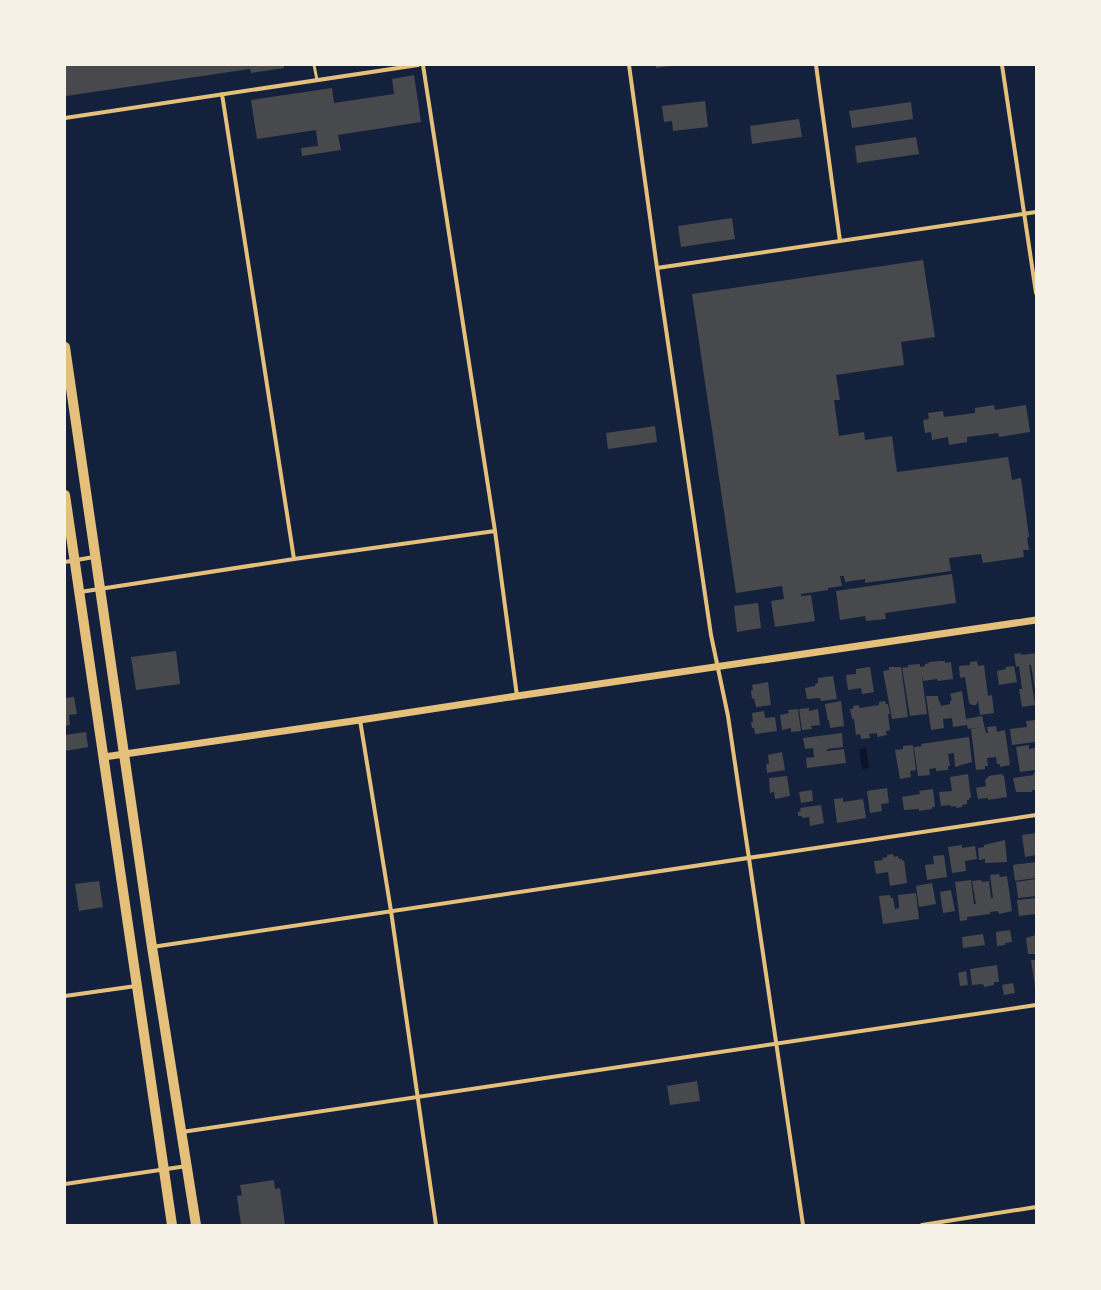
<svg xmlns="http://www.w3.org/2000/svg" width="1101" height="1290" viewBox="0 0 1101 1290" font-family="Spectral,serif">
	<rect width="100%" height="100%" fill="#14213d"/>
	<path fill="#0b132b" d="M 866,748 L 869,768 L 862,769 L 859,749 Z"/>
	<path fill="#48494c" d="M 65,65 L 284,65 L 284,68 L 251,73 L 250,69 L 66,96 Z
		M 656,65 L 671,65 L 671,66 L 656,68 Z
		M 414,75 L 421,122 L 338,135 L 341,150 L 302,156 L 301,148 L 318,146 L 316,130 L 257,139 L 251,100 L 332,88 L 334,103 L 394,94 L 392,79 Z
		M 705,101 L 708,127 L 673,131 L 672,121 L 664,122 L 662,106 Z
		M 911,102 L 913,119 L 852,128 L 849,111 Z
		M 799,119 L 802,137 L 752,144 L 750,126 Z
		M 916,137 L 919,154 L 857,163 L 855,146 Z
		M 732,218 L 735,239 L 681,247 L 678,226 Z
		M 923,260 L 935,337 L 901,342 L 904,365 L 836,375 L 840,400 L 834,400 L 839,436 L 864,432 L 865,440 L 892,436 L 897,472 L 1008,457 L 1012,480 L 1021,478 L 1029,537 L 1027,538 L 1029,550 L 1023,550 L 1024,557 L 983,563 L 981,554 L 949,558 L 951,571 L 865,583 L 865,579 L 845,582 L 844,576 L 840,576 L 842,586 L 828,588 L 828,590 L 801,594 L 801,596 L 811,595 L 815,621 L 775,627 L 771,601 L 784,599 L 782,586 L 736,593 L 692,294 Z
		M 994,405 L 995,410 L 1026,405 L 1030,432 L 999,437 L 998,433 L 967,437 L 967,442 L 949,445 L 948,437 L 932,440 L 931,432 L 925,433 L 923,420 L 929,419 L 928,413 L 943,411 L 944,417 L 975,413 L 975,408 Z
		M 655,426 L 657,442 L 608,449 L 606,433 Z
		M 952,574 L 956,603 L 885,613 L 886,619 L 866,621 L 865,616 L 840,620 L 836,591 Z
		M 758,603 L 761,628 L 737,632 L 734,606 Z
		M 176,651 L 180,684 L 136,690 L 131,657 Z
		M 1021,653 L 1021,655 L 1036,653 L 1036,696 L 1031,665 L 1029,665 L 1035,705 L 1022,707 L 1019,689 L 1022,689 L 1019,666 L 1016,667 L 1014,654 Z
		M 940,661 L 945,661 L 945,663 L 951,662 L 953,679 L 938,681 L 937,679 L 923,681 L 921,670 L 927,714 L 910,716 L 902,668 L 908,667 L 908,665 L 920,664 L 920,667 L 925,666 L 925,664 L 929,663 L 929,662 Z
		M 977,661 L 978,666 L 984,665 L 988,696 L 992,695 L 994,713 L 980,715 L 978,701 L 976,705 L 972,705 L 969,703 L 965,677 L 960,678 L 959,666 L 970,665 L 970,662 Z
		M 1014,666 L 1017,682 L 999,685 L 997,671 L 1006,669 L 1006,667 Z
		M 870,667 L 874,692 L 862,694 L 861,688 L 848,690 L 846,675 L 856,674 L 856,669 Z
		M 889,667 L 901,667 L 908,717 L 892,719 L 883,671 L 889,670 Z
		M 833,676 L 837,699 L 821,701 L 820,698 L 807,699 L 805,688 L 815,686 L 815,684 L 818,683 L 818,678 Z
		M 768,682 L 771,705 L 756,707 L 754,698 L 752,699 L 751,690 L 753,690 L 752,685 Z
		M 962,691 L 966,719 L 982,716 L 986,733 L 988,733 L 987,727 L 996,726 L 997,732 L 1005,730 L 1010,765 L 1000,767 L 1000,764 L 997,764 L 996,757 L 987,758 L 988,766 L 985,766 L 985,769 L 976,770 L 971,729 L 982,727 L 968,729 L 967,725 L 953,727 L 952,718 L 943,719 L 944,728 L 931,730 L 926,696 L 938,696 L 939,702 L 940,702 L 941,706 L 950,704 L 950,701 L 952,700 L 950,694 Z
		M 74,697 L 77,714 L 69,715 L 70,725 L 65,726 L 65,698 Z
		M 841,701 L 844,726 L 830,728 L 829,720 L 828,721 L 825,704 Z
		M 885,701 L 886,704 L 888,704 L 890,714 L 888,714 L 890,730 L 886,731 L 887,735 L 877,737 L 877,733 L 869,734 L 870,738 L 861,739 L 860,734 L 856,735 L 854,719 L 852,719 L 850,709 L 853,709 L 853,706 L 859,705 L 859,708 L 879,705 L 879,702 Z
		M 809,708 L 809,711 L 818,709 L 820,725 L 811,726 L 812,729 L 802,730 L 799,709 Z
		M 798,709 L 801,731 L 791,732 L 791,728 L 782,730 L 780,715 L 789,713 L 788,710 Z
		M 764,711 L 765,718 L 775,717 L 777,731 L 755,734 L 754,728 L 752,728 L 751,722 L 753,722 L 752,713 Z
		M 1036,720 L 1035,742 L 1012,745 L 1010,729 L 1027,727 L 1026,721 Z
		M 86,732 L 88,747 L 65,751 L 65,735 Z
		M 842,733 L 843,747 L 827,749 L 827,751 L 844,749 L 846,763 L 807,768 L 806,758 L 814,757 L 813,748 L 805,749 L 803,738 Z
		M 969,737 L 972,762 L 955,767 L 954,753 L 948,754 L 950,766 L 948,766 L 948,770 L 936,771 L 936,768 L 929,769 L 930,775 L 918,776 L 914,747 L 922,746 L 921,744 Z
		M 913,745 L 916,770 L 910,771 L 911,777 L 900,779 L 895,750 L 903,749 L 903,746 Z
		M 1029,745 L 1029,749 L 1035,748 L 1036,770 L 1020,772 L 1016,747 Z
		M 782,752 L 785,770 L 767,773 L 766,764 L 769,764 L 768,755 Z
		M 1036,772 L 1036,790 L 1032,790 L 1032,792 L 1016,792 L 1013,778 L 1034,775 L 1033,773 Z
		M 968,774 L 971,798 L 969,798 L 969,800 L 967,800 L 967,804 L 962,805 L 962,807 L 956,808 L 956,806 L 951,807 L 950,805 L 941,806 L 939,792 L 952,791 L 950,777 Z
		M 1001,774 L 1004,776 L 1007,797 L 988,800 L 988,798 L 978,799 L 976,788 L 986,786 L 985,780 L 989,776 Z
		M 787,776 L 790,796 L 775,799 L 774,792 L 770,793 L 769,778 Z
		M 887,788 L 889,803 L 881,804 L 882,811 L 870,813 L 867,791 Z
		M 933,789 L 935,807 L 932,807 L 932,809 L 919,811 L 919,809 L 904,810 L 902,797 L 920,794 L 919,791 Z
		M 812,790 L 813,801 L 801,803 L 799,792 Z
		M 843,798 L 843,802 L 863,799 L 866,818 L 837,823 L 834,799 Z
		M 821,805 L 824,823 L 810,826 L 809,817 L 802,818 L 802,816 L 798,816 L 798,812 L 801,811 L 800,808 Z
		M 1036,833 L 1036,855 L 1025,857 L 1022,835 Z
		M 1005,840 L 1007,862 L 985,863 L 985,859 L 979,860 L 978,848 L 984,847 L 984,845 Z
		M 962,845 L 962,848 L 975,846 L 977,859 L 965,861 L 966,871 L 952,873 L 948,847 Z
		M 893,854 L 894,857 L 898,856 L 899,859 L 902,859 L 902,861 L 904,860 L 907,883 L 890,886 L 888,872 L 876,874 L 874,861 L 883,860 L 882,858 L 887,857 L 887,855 Z
		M 944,855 L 947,877 L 927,880 L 925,865 L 934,864 L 933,856 Z
		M 1036,862 L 1036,878 L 1015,881 L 1013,865 Z
		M 999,874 L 1000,877 L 1007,876 L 1012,911 L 999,914 L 998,911 L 990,912 L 990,914 L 967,917 L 967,920 L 960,921 L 955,882 L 971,880 L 974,904 L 976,904 L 972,881 L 981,880 L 982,882 L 989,881 L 991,898 L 993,898 L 990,875 Z
		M 1036,879 L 1036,896 L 1018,898 L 1016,882 Z
		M 99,881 L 103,907 L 79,911 L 75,884 Z
		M 932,883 L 936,904 L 919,907 L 916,886 Z
		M 951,890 L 955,911 L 943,913 L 940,892 Z
		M 916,893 L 919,919 L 883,924 L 879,896 L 890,895 L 891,898 L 893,898 L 895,909 L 899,908 L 898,895 Z
		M 1036,898 L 1036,914 L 1019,916 L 1017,900 Z
		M 1010,930 L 1012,942 L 1005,943 L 1005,945 L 997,946 L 996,932 Z
		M 983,934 L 985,945 L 963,948 L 962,937 Z
		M 1036,935 L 1036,954 L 1028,954 L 1026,938 Z
		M 1031,960 L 1036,960 L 1036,987 L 1035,987 Z
		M 997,965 L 999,982 L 994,982 L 994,985 L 984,987 L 983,984 L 972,985 L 970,969 Z
		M 966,971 L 968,985 L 960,986 L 958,973 Z
		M 1013,983 L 1015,993 L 1004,995 L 1002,985 Z
		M 697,1081 L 700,1101 L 670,1105 L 667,1086 Z
		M 274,1180 L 275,1189 L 280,1188 L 285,1225 L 241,1225 L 237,1196 L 242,1195 L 240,1185 Z"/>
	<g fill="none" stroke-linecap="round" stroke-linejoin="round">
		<path stroke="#e5c07b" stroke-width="3" d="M 314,65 L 317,80"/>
		<path stroke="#e5c07b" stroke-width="4" d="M 423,65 L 495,531 L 517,696
			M 629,65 L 657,268 L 711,635 L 728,716 L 803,1225
			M 816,65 L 840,241
			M 1002,65 L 1036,293
			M 222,94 L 294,559
			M 65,118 L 418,65
			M 657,268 L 1036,212
			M 65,562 L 94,557
			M 80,592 L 294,559 L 495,531
			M 360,720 L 391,911 L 436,1225
			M 152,947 L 1036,815
			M 65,996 L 136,986
			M 182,1132 L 1036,1005
			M 65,1184 L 187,1166
			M 922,1225 L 1036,1207"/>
		<path stroke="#e5c07b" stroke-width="7" d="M 104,757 L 360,720 L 517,696 L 1036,620"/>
		<path stroke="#e5c07b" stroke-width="10" d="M 65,347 L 152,947 L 196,1225
			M 65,495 L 172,1225"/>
	</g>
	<rect width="1101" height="1290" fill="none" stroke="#f6f1e7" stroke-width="132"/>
</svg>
